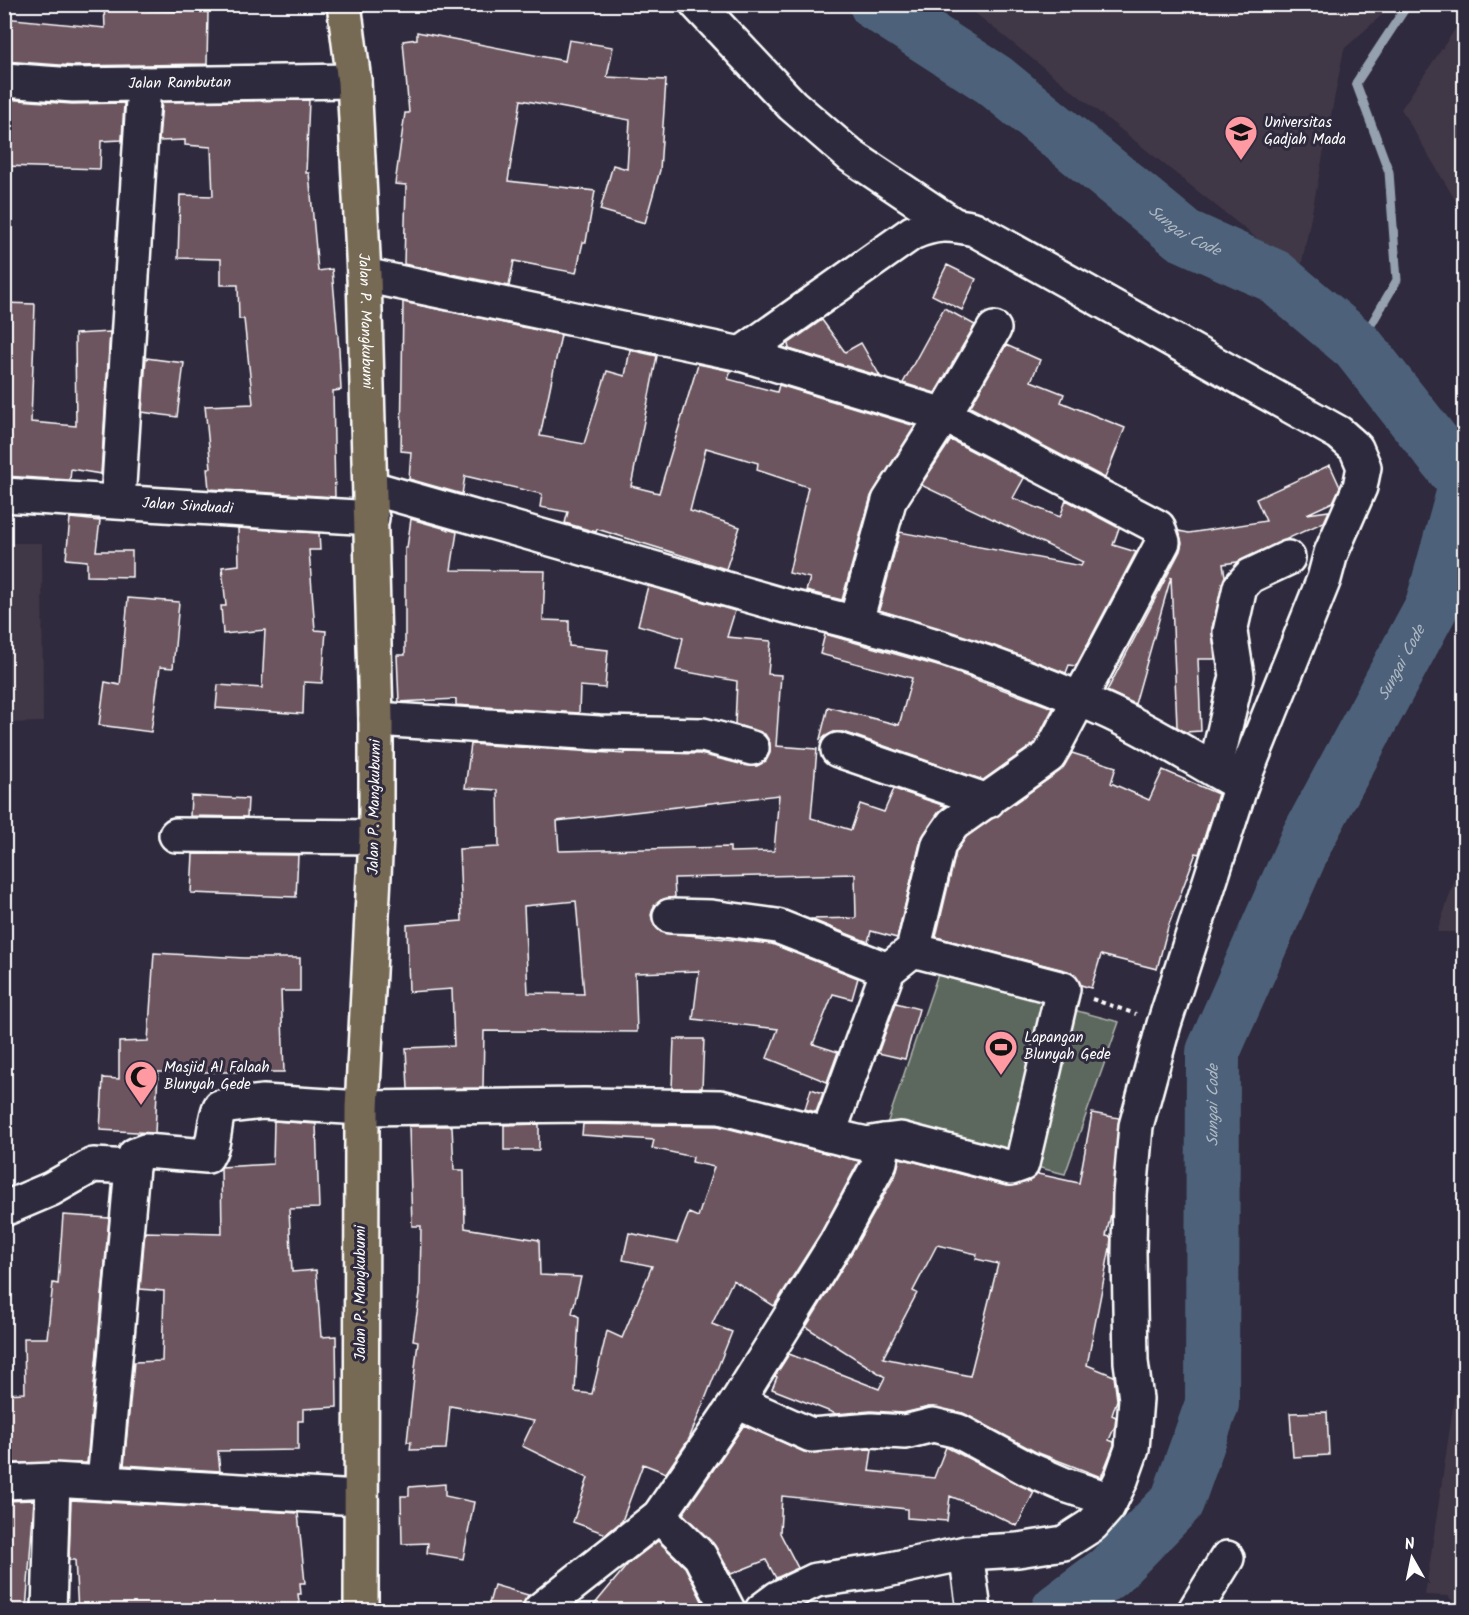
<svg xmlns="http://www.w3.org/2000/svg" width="1469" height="1615" viewBox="0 0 1469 1615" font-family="Kalam,sans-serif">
	<rect width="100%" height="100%" fill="#2f2a3d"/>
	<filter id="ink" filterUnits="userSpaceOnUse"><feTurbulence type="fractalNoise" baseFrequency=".0167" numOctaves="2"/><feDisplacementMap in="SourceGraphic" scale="12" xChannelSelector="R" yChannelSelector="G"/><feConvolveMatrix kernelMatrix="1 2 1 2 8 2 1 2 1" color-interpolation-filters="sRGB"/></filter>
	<g filter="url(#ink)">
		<path fill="#413747" d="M 965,5 L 1393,5 L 1344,49 L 1300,273 Z
			M 1464,16 L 1464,215 L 1401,109 Z
			M 4,543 L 42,543 L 43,722 L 5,723 Z
			M 1464,853 L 1464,932 L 1437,932 Z
			M 1464,1333 L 1464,1610 L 1461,1610 L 1448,1596 L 1425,1595 Z"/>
		<path fill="#5c685d" stroke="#aeb4ae" stroke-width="1.5" d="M 938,974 L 1119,1022 L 1065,1174 L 885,1130 Z"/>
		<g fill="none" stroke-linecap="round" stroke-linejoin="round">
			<path stroke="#95a1af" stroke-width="9" d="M 1358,347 L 1397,280 L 1389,172 L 1356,83 L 1408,4"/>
			<g stroke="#4e627a" stroke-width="54">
				<path id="s1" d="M 876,4 L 994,80 L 1183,235 L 1274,276 L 1358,347 L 1464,482"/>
				<path id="s2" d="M 1058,1610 L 1110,1571 L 1177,1502 L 1212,1404 L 1213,1052 L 1308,837 L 1432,606 L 1464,490"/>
			</g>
		</g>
		<path fill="#6c555f" stroke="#fff" stroke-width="1.5" fill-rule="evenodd" d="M 104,4 L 148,4 L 148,10 L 208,12 L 207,64 L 74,66 L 4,61 L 4,18 L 105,28 Z
			M 417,32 L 565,61 L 569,40 L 613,47 L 607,77 L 666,80 L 660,170 L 645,223 L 600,210 L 613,165 L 627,169 L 630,120 L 521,100 L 508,181 L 595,191 L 586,242 L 583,242 L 576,273 L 514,261 L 509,286 L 404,264 L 406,185 L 395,184 L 405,113 L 409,113 L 403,41 L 417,39 Z
			M 4,99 L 72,104 L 124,103 L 122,140 L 101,141 L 100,169 L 4,166 Z
			M 309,100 L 306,173 L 309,173 L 318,271 L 332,269 L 339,349 L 341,390 L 333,391 L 335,497 L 209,489 L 207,468 L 211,468 L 205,406 L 253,404 L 244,319 L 239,319 L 238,285 L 221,285 L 221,259 L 178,258 L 180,195 L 213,196 L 211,147 L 185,145 L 185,140 L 159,141 L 162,102 Z
			M 947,265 L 976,279 L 962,310 L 932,295 Z
			M 403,302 L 561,335 L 540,436 L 584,444 L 607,371 L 625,376 L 630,350 L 657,356 L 631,486 L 659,493 L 698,364 L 731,371 L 728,379 L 777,392 L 779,385 L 915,426 L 871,496 L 842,600 L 806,591 L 810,578 L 789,573 L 808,487 L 757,470 L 758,463 L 706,448 L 690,511 L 740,527 L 726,569 L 597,529 L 596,532 L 565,523 L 568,512 L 540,507 L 542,494 L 465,476 L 462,494 L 409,479 L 411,452 L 401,451 Z
			M 4,303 L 35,304 L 31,422 L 76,426 L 75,334 L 110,332 L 101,474 L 71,469 L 70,480 L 4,476 Z
			M 944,308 L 975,325 L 935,393 L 903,383 Z
			M 822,320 L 845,352 L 861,343 L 880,376 L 789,349 L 788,344 Z
			M 1006,345 L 1040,360 L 1031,381 L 1064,394 L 1061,402 L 1125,428 L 1105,478 L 970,407 Z
			M 146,358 L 184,363 L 177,417 L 142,412 Z
			M 951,440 L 1024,478 L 1013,498 L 1060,517 L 1066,500 L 1119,528 L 1113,545 L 1136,552 L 1076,666 L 1069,665 L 1066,673 L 992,645 L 879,610 L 900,532 L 1081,566 L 1083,562 L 921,485 Z
			M 1330,465 L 1340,487 L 1333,502 L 1307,514 L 1329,511 L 1324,522 L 1237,562 L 1223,564 L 1225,576 L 1212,628 L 1215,659 L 1198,659 L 1201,731 L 1185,732 L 1177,727 L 1171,577 L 1135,704 L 1107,691 L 1180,551 L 1182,543 L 1179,531 L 1189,533 L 1266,521 L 1256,499 Z
			M 70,518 L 100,521 L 96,551 L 132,551 L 132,577 L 87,576 L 87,561 L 66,559 Z
			M 411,519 L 457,532 L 451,570 L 545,571 L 543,620 L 569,621 L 569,646 L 608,650 L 605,688 L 580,686 L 579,713 L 456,705 L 456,699 L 399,702 L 397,655 L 405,655 L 405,548 L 407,548 Z
			M 238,528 L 319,533 L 320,550 L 309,550 L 315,630 L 326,631 L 322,683 L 304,682 L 303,714 L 216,708 L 218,685 L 262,688 L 265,630 L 223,634 L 221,606 L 226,606 L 222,567 L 239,565 Z
			M 648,586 L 735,611 L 727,637 L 771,641 L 768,674 L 781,675 L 776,746 L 817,749 L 811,818 L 851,830 L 860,804 L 884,812 L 894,789 L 945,806 L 938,813 L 921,839 L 897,938 L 871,931 L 868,942 L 810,919 L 856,918 L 855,874 L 674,878 L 675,897 L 661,900 L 654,906 L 651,915 L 654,925 L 661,932 L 772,944 L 858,978 L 852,999 L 833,994 L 813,1044 L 838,1052 L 827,1082 L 767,1058 L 778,1029 L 693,1019 L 699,971 L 635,973 L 637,1032 L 484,1031 L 483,1088 L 408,1089 L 406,1048 L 454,1046 L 452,989 L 409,992 L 407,925 L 462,921 L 459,849 L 499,847 L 498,790 L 465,788 L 471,744 L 625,754 L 625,752 L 700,754 L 748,766 L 757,766 L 766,761 L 770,753 L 770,743 L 765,734 L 735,724 L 737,681 L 676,670 L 683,638 L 638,625 ZM 779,795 L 774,851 L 730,852 L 730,847 L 559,851 L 557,821 ZM 576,901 L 584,994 L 528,993 L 524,906 Z
			M 128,598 L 179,602 L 173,668 L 160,667 L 151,732 L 99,725 L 105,682 L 120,685 Z
			M 825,634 L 941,667 L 1053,708 L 1035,743 L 983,780 L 844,732 L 834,732 L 820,739 L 828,707 L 899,725 L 912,678 L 820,654 Z
			M 1072,753 L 1116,767 L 1111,783 L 1149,800 L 1163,770 L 1218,794 L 1199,854 L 1196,853 L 1168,927 L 1157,969 L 1101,955 L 1091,988 L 1081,985 L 1076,976 L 1068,971 L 936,937 L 956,852 L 966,837 L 1060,771 Z
			M 191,796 L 248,799 L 247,817 L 190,816 Z
			M 193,854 L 298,855 L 296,897 L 191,893 Z
			M 154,953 L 244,958 L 300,958 L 300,991 L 281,991 L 284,1072 L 158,1072 L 155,1133 L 100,1130 L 103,1078 L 119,1079 L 119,1042 L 148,1041 Z
			M 896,1003 L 919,1009 L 905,1059 L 878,1053 Z
			M 674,1039 L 704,1039 L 702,1088 L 672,1088 Z
			M 811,1089 L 823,1093 L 816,1112 L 805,1109 Z
			M 1092,1113 L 1119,1118 L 1111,1214 L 1106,1236 L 1111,1237 L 1110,1248 L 1087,1365 L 1114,1376 L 1117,1400 L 1112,1415 L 1116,1417 L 1115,1426 L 1109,1440 L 1114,1442 L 1114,1445 L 1101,1477 L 1036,1452 L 963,1413 L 929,1407 L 903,1413 L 871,1411 L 836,1414 L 772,1389 L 777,1377 L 775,1376 L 789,1354 L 879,1389 L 885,1377 L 806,1327 L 852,1252 L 896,1174 L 900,1158 L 1006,1186 L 1028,1182 L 1038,1174 L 1079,1183 ZM 937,1245 L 977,1254 L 976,1259 L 998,1264 L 970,1376 L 883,1358 L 917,1293 L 913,1291 Z
			M 274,1121 L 316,1124 L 319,1208 L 289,1209 L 292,1272 L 316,1270 L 321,1337 L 336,1336 L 337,1407 L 303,1409 L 303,1421 L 298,1421 L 298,1450 L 218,1451 L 220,1471 L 124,1465 L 134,1362 L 162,1361 L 164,1291 L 140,1289 L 145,1232 L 222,1234 L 221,1167 L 273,1164 Z
			M 539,1124 L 539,1150 L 504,1150 L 504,1125 Z
			M 583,1124 L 718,1126 L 859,1161 L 820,1234 L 774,1306 L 733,1280 L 712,1324 L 732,1332 L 689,1439 L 666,1473 L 643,1464 L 622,1521 L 606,1534 L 573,1522 L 588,1478 L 522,1446 L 534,1421 L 450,1406 L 446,1449 L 410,1450 L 411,1442 L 407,1442 L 418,1341 L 413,1340 L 420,1293 L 421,1226 L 412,1226 L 409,1126 L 452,1126 L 454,1170 L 464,1170 L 465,1228 L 539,1240 L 540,1275 L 581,1277 L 572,1313 L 579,1317 L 575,1392 L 592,1394 L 607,1331 L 622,1338 L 652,1266 L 623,1260 L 629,1233 L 677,1243 L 689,1213 L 698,1217 L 714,1167 L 692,1162 L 693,1157 L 652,1148 L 654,1140 L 582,1135 Z
			M 63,1215 L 109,1218 L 87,1463 L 4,1463 L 4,1394 L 25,1393 L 24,1338 L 47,1338 L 53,1283 L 58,1284 Z
			M 1327,1412 L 1329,1455 L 1293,1457 L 1290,1413 Z
			M 744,1425 L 804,1452 L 872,1449 L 869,1471 L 934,1478 L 946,1447 L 1034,1492 L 1017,1526 L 985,1510 L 950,1496 L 947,1521 L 907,1518 L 907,1509 L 782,1496 L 780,1533 L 798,1568 L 776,1578 L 766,1560 L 731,1574 L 713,1543 L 683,1514 Z
			M 445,1484 L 445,1496 L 474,1502 L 463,1559 L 427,1553 L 428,1543 L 402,1544 L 401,1496 L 409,1496 L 409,1487 Z
			M 34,1500 L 26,1611 L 4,1611 L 4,1501 Z
			M 71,1500 L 298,1513 L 305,1583 L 300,1583 L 301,1594 L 298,1594 L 300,1611 L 78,1611 L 75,1560 L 69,1560 Z
			M 658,1541 L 685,1567 L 707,1611 L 589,1611 L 628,1564 Z
			M 494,1585 L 528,1595 L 522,1611 L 487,1611 Z"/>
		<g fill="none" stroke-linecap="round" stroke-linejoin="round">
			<defs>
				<g id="minor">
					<path d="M 697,4 L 792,105 L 851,156 L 951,223"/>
					<path id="s3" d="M 4,80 L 73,85 L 354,81"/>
					<path d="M 364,275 L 741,354 L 944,415 L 1158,527 L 1163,542 L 1049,756 L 953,824 L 939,844 L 913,950 L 888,970 L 828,1135"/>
					<path d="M 741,354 L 912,233 C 935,223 950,223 974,229 L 1339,433 L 1356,448 L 1364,467 L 1360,487 L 1331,553 L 1324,579 L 1241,785 L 1164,1024 L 1136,1126 L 1130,1195 L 1129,1252 L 1131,1362 L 1136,1399 L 1132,1449 L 1121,1480 L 1107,1508 L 1092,1525 L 1064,1543 L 1018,1550 L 966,1553 L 882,1571 L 816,1580 L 778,1598 L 762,1610"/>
					<path d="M 372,488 L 786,606 C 894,630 1001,663 1102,709 C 1150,730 1195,760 1241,785"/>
					<path id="s4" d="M 4,495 L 372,518"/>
					<path d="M 118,501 L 144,84"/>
					<path d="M 856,621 L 889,501 L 944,415 L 994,329"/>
					<path d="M 376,719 L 599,733 L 703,735 L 752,748"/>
					<path d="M 838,750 L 988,801"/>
					<path d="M 1215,770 L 1237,676 L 1230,632 L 1240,587 L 1250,576 L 1288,558"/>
					<path d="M 176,835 L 376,837"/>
					<path d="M 670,916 L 711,917 L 777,926 L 888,970"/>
					<path d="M 884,1141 L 900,1139 L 1011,1168 L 1022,1164 L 1063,989 L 913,950"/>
					<path d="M 4,1209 L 51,1189 L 93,1165 L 132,1167 L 135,1155 L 145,1151 L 207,1156 C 216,1142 213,1123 220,1107 L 263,1102 L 362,1108 L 584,1105 L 720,1107 L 853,1141 L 867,1144 L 884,1141 L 880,1162 L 836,1243 L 737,1402 L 659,1516 L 540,1610"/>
					<path d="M 737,1402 L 811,1435 L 872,1430 L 905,1432 L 933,1425 L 958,1431 L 1028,1469 L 1065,1485 L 1111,1500"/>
					<path d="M 4,1482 L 53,1480 L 359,1498"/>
					<path d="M 104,1483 L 132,1167"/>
					<path d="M 659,1516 L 700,1556 L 728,1610"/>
					<path d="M 966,1553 L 974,1610"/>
					<path d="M 49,1610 L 53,1480"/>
					<path d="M 1195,1610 L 1227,1558"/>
				</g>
				<g id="major">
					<path id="s5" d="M 344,4 L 354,81 L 364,275 L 376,719 L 376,837 L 362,1108 L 361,1610"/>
				</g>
			</defs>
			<use href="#minor" stroke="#fff" stroke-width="38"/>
			<use href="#major" stroke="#fff" stroke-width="38"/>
			<path stroke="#fff" stroke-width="4" stroke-dasharray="4.5 4.5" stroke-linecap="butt" d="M 1092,999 L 1136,1014"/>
			<use href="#minor" stroke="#2f2a3d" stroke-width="33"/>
			<use href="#major" stroke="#776a54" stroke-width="33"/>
		</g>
	</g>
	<defs>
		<symbol id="university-pin" viewBox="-11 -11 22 30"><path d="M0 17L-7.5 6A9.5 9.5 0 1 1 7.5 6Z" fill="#ff9aa2" stroke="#2f2a3d"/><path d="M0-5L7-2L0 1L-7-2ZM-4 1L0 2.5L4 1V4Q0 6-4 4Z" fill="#111"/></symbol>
		<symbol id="stadium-pin" viewBox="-11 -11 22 30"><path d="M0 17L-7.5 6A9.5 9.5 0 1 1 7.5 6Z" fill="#ff9aa2" stroke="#2f2a3d"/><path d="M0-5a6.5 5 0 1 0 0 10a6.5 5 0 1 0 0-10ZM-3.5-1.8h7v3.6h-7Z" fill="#111"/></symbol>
		<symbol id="mosque-pin" viewBox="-11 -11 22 30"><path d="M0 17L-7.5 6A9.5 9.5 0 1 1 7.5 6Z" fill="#ff9aa2" stroke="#2f2a3d"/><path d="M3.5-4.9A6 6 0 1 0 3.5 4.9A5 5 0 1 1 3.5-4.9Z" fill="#111"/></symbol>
	</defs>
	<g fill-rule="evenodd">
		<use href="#university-pin" x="1222" y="113" width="38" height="52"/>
		<use href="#stadium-pin" x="982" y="1028" width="38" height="52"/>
		<use href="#mosque-pin" x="122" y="1058" width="38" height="52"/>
	</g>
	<g text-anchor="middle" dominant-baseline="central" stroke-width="6" stroke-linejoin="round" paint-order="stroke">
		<g font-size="15" fill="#fff" stroke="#2f2a3d">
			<text stroke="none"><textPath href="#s3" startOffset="176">Jalan Rambutan</textPath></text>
			<text stroke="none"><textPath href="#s5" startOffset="318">Jalan P. Mangkubumi</textPath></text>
			<text stroke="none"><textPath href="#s4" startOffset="184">Jalan Sinduadi</textPath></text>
			<text transform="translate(375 807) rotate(-89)">Jalan P. Mangkubumi</text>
			<text transform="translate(361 1293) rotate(-90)">Jalan P. Mangkubumi</text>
		</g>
		<g font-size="15" fill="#fff" stroke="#2f2a3d" text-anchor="start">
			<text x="1264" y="123">Universitas<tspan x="1264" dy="17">Gadjah Mada</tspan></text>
			<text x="1024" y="1038">Lapangan<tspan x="1024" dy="17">Blunyah Gede</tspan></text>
			<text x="164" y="1068">Masjid Al Falaah<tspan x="164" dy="17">Blunyah Gede</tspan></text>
		</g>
		<g font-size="16" font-style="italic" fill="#afb8c3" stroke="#2f2a3d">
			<text stroke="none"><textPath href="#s1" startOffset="384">Sungai Code</textPath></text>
			<text stroke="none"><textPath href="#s2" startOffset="1050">Sungai Code</textPath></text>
			<text stroke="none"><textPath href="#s2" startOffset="564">Sungai Code</textPath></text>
		</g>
	</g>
	<rect width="1469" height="1615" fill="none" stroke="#2f2a3d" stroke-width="24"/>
	<rect x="12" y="12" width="1445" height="1591" fill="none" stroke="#fff" stroke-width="2" filter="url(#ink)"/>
	<g transform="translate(1412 1558) rotate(351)" stroke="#2f2a3d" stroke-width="4.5" paint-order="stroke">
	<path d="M0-4.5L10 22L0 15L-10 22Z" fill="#ffffff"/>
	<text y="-9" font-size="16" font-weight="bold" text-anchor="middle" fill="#ffffff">N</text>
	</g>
</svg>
